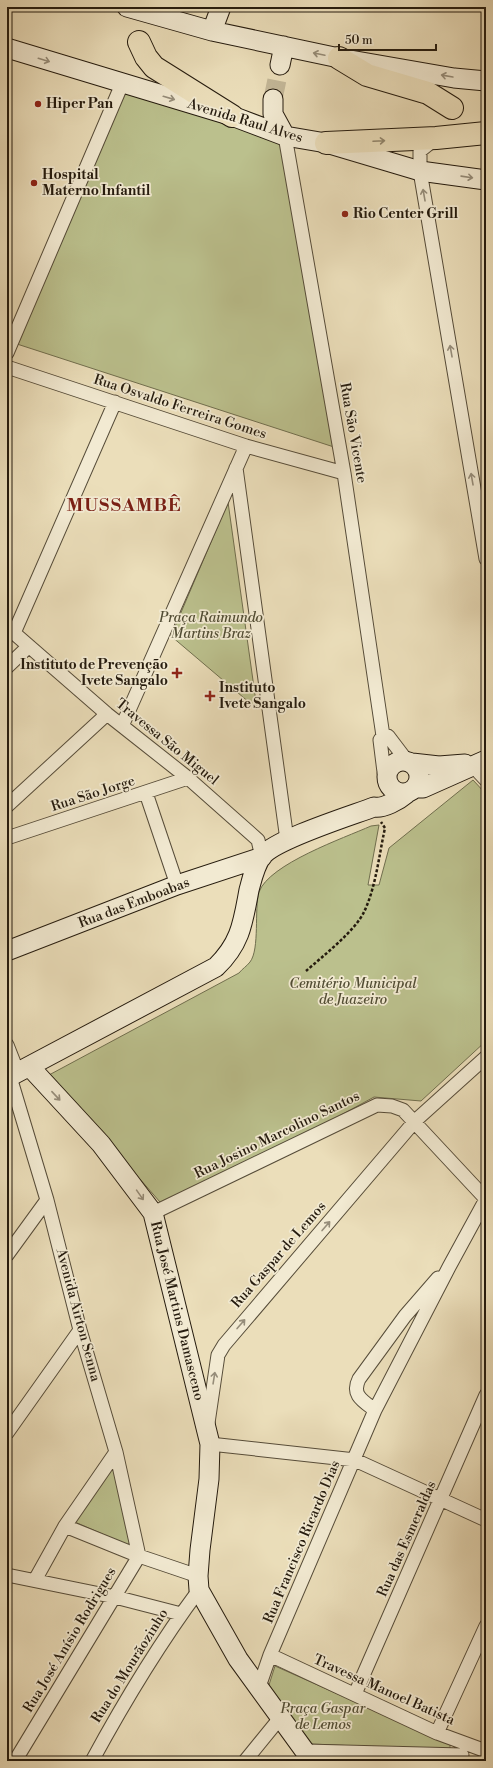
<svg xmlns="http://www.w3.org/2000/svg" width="493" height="1768" viewBox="0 0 493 1768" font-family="'Libre Bodoni',serif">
	<rect width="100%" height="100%" fill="#ebdeba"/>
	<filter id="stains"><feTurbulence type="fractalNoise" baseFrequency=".005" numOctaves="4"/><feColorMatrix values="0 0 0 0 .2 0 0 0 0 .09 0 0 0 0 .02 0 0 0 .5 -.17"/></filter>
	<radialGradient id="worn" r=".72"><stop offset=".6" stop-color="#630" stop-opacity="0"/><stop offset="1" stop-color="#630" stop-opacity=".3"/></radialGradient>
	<path fill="#bbc08d" stroke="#706e4e" d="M 129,82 L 282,128 L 337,448 L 17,344 Z
		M 228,502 L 257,709 L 171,636 Z
		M 473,780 L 486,794 L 486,1041 L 421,1101 L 374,1097 L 167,1210 L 49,1075 L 239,973 C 242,969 247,966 250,962 C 260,949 254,909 259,892 C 269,864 344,838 371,826 L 379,825 L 368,885 L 379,885 L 389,848 Z
		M 117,1459 L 132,1547 L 75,1522 Z
		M 275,1666 L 450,1744 L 450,1750 L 311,1744 L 268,1688 Z"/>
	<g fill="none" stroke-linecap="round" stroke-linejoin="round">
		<path stroke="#c3b798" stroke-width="19" stroke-dasharray="19 10" stroke-linecap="butt" d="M 273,99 L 280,65"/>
		<defs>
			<path id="street" d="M 285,136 L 344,473 L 383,736 L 380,740 L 384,772 L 387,777
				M 435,139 L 420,151 L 420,171 L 486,559
				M 7,353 L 122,84
				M 7,367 L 246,446 L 344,473
				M 236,468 L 287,840
				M 7,627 L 107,714 L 188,778 L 258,840 L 262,857
				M 14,633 L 115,402
				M 7,667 L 29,646
				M 122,726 L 246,446
				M 383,736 L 388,736 L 407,761
				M 472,765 L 486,780
				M 146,793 L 177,885
				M 7,806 L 107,714
				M 7,838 L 188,778
				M 7,1045 L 18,1073
				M 10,1077 L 47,1200 L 80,1330 L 116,1452 L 139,1556
				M 153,1213 L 377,1105 L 392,1106 L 403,1110 L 486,1199
				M 7,1255 L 47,1200
				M 375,1410 C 363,1401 351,1395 359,1379 L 405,1316 L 438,1278
				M 208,1423 L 218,1355 L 224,1345 L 415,1121 L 486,1057
				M 7,1433 L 80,1330
				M 210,1444 L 355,1460 L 486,1520
				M 65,1526 L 139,1556 L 198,1576
				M 7,1575 L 115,1597 L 181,1614
				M 35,1580 L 65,1526 L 116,1452
				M 270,1655 L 437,1733 L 486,1751
				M 259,1687 L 270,1655 L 375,1410 L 449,1267 L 486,1199
				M 355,1694 L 486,1395
				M 437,1733 L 486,1626
				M 305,1751 L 462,1755
				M 15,1761 L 139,1556
				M 92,1761 C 124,1702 159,1644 199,1590
				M 245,1761 L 280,1718"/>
			<path id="secondary" d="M 127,7 L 212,31 L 339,58 L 454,78 L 486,81
				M 212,31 L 221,7
				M 7,48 L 232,116 L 285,136 L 326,143 L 420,171 L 486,180
				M 280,65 L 284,46
				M 273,99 L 273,114 L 285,136
				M387 777a16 16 0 1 1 32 0a16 16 0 1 1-32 0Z
				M 412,763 L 439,766 L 465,764
				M 416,788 L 423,788 L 486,760
				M 7,951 L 177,885 L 262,857
				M 30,1067 L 101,1144 L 153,1213 L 210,1444 L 209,1479 L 200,1550 L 198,1576 L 199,1590 L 238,1659 L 312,1761
				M 7,1078 L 216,967 C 241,943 243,922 249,890 C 252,879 255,865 262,856 C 276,839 350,816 374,807 C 383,809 399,800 406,794"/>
			<path id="highway" d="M 139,42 L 146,57 L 154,67 L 232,116
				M 339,58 L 367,75 L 428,93 L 452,108
				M 326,143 L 436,138 L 486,133"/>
		</defs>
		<use href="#street" stroke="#564c39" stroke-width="15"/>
		<use href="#secondary" stroke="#251b0e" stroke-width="21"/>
		<use href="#highway" stroke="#251b0e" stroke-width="24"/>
		<path stroke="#251b0e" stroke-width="2.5" stroke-dasharray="3 2" stroke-linecap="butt" d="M 306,971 C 323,956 355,931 364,912 C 376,887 379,855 385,828 L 381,822"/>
		<use href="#street" stroke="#f2ead2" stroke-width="13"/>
		<use href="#secondary" stroke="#f2ead2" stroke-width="19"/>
		<use href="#highway" stroke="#ebdeba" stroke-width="22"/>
	</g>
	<defs><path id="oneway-shaft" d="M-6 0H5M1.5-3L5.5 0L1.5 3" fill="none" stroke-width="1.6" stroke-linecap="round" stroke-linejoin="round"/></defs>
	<g stroke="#968d7a">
		<use href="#oneway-shaft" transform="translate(319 54) rotate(-168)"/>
		<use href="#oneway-shaft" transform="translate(44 60) rotate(17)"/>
		<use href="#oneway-shaft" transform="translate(447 76) rotate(-170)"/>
		<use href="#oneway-shaft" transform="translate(169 98) rotate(16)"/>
		<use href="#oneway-shaft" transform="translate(467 177) rotate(8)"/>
		<use href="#oneway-shaft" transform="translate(424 195) rotate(-100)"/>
		<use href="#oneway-shaft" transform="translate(451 351) rotate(-100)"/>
		<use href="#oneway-shaft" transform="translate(472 479) rotate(-100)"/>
		<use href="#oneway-shaft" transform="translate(56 1096) rotate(47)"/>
		<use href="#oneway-shaft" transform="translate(140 1195) rotate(55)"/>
		<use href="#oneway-shaft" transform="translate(326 1226) rotate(-49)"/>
		<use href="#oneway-shaft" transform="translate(241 1324) rotate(-49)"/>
		<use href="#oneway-shaft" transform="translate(214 1378) rotate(-81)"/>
	</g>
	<use stroke="#92866d" href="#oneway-shaft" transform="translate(379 141) rotate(-3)"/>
	<g fill="#8f2418" stroke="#f2ead2" stroke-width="1.5">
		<circle cx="38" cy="104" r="4"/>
		<circle cx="34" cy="183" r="4"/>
		<circle cx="345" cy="214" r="4"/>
		<path d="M175 667h4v4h4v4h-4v4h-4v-4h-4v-4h4z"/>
		<path d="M208 690h4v4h4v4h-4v4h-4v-4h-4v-4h4z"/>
	</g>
	<g text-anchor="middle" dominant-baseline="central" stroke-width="3.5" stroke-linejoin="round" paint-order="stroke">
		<g font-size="14" font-weight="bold" fill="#251b0e" stroke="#f2ead2" text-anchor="start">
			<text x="46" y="104">Hiper Pan</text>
			<text x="42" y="175">Hospital<tspan x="42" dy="16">Materno Infantil</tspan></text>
			<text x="353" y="214">Rio Center Grill</text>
			<text x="168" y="665" text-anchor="end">Instituto de Prevenção<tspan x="168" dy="16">Ivete Sangalo</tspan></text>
			<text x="219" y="688">Instituto<tspan x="219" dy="16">Ivete Sangalo</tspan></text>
		</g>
		<g font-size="14" fill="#251b0e" stroke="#f2ead2">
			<text transform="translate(245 121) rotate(17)">Avenida Raul Alves</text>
			<text transform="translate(180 407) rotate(18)">Rua Osvaldo Ferreira Gomes</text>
			<text transform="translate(353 433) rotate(80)">Rua São Vicente</text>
			<text transform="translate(167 742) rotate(39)">Travessa São Miguel</text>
			<text transform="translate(93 794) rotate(-18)">Rua São Jorge</text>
			<text transform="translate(134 903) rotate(-21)">Rua das Emboabas</text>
			<text transform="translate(277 1135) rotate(-26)">Rua Josino Marcolino Santos</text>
			<text transform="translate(279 1255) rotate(-49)">Rua Gaspar de Lemos</text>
			<text transform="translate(177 1311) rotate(76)">Rua José Martins Damasceno</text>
			<text transform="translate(78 1315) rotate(75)">Avenida Airton Senna</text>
			<text transform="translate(407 1539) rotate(-66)">Rua das Esmeraldas</text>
			<text transform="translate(302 1542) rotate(-67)">Rua Francisco Ricardo Dias</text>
			<text transform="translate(70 1640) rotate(-59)">Rua José Anísio Rodrigues</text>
			<text transform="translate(130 1666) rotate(-58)">Rua do Mourãozinho</text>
			<text transform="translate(384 1690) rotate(24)">Travessa Manoel Batista</text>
		</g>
		<g font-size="14" font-style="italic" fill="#524d34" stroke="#f2ead2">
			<text x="211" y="618">Praça Raimundo<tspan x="211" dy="16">Martins Braz</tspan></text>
			<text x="353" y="984">Cemitério Municipal<tspan x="353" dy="16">de Juazeiro</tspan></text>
			<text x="323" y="1709">Praça Gaspar<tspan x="323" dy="16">de Lemos</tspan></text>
		</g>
		<g font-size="18" font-weight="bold" letter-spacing="1" fill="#7a1f14" stroke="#f2ead2">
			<text x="124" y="505">MUSSAMBÊ</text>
		</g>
	</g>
	<rect width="493" height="1768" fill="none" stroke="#ebdeba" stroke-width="24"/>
	<rect x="8" y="8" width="477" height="1752" fill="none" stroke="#251b0e" stroke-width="2"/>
	<rect x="12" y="12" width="469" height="1744" fill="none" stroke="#251b0e"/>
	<path d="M339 44v6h97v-6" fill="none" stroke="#251b0e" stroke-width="2"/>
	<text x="345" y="44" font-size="12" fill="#251b0e" stroke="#f2ead2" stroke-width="3" paint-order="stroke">50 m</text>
	<rect width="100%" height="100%" filter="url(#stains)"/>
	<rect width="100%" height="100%" fill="url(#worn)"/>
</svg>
